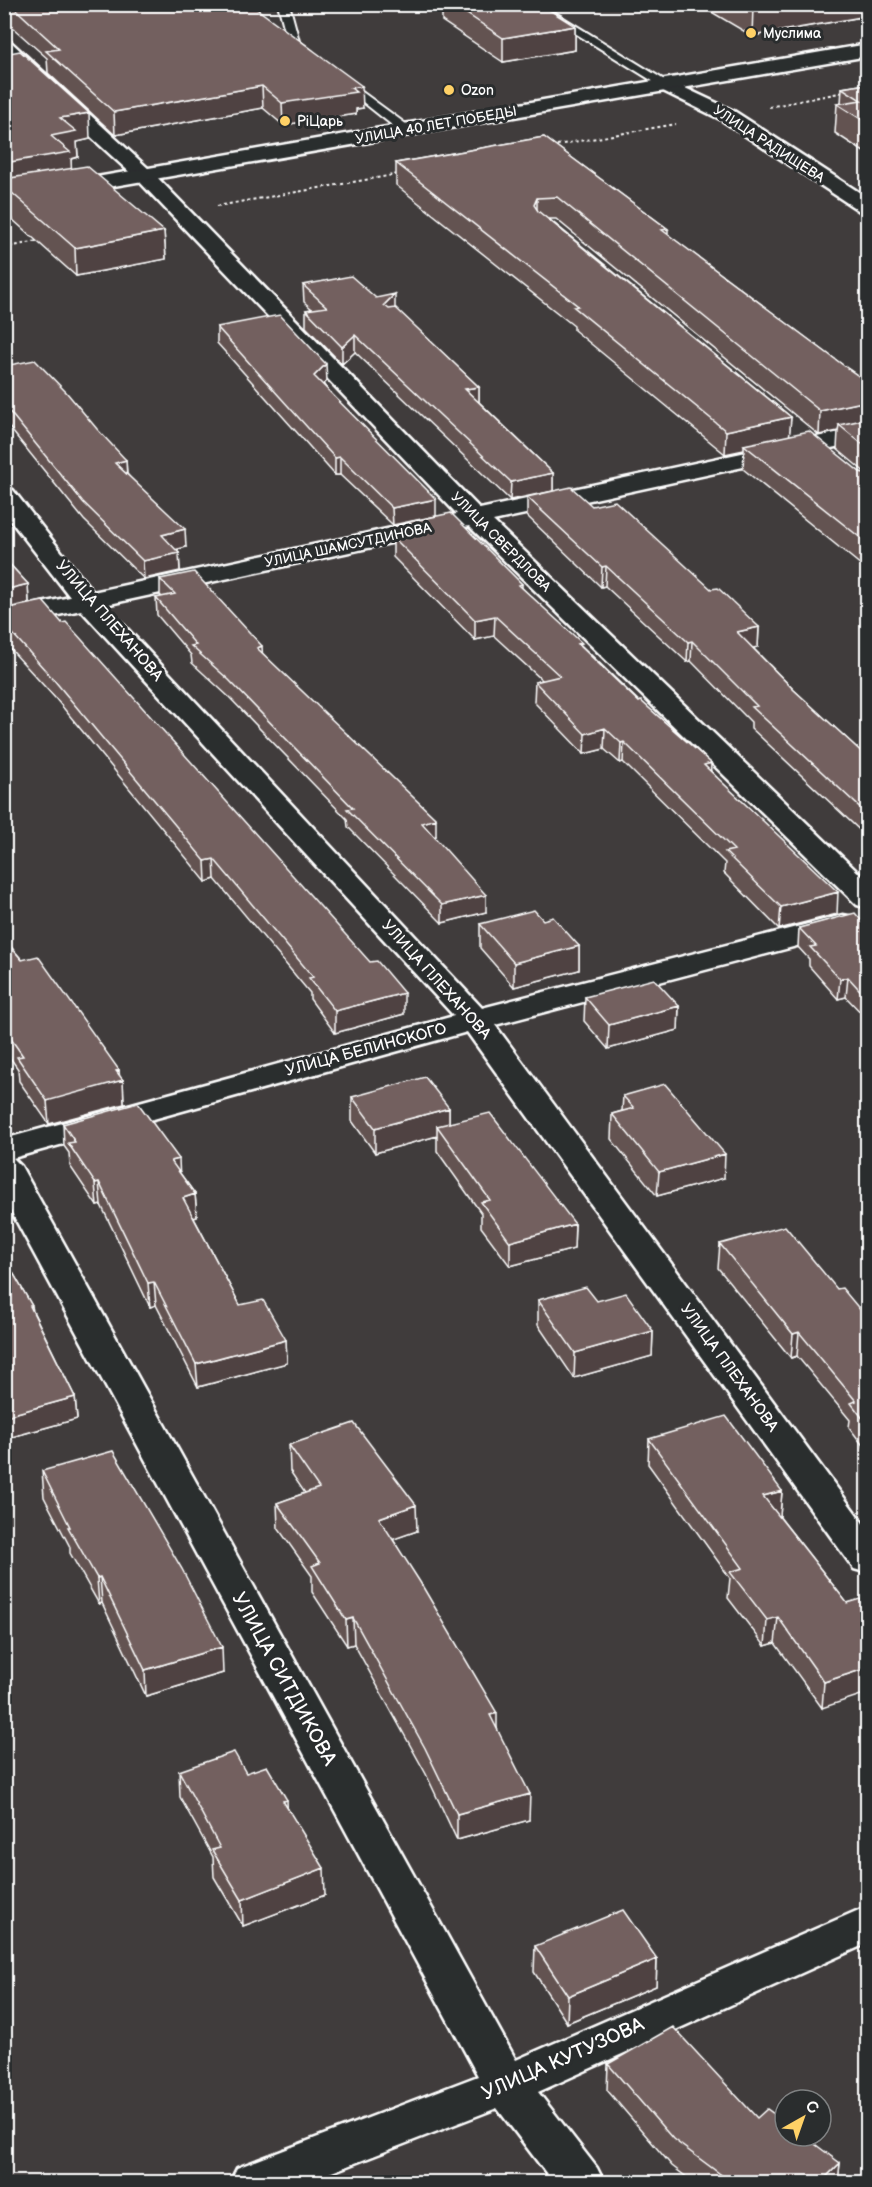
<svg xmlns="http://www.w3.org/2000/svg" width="872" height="2187" font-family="'Balsamiq Sans',sans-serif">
<rect width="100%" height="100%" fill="#403c3c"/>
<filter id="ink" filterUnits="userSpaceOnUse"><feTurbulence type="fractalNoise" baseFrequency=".0167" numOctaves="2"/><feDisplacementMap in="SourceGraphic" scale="12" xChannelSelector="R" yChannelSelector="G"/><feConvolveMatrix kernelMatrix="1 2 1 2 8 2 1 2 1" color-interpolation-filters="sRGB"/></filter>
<g filter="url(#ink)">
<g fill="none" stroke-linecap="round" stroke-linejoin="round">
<!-- service casing -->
<g stroke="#fff" stroke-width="4">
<path id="service" d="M278,4H289L299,41L312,51V55H304L288,42Z
M528,4H541L674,86L668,89L664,88Z
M343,78L410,127V133H402L339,83V79Z"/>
</g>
<!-- minor casing -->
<g stroke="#fff" stroke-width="5">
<path id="minor" d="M4,40L11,42L151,171L480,509L868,426V440L493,521L868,882V908L857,905L469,526L105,605L482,1008L843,915L854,917L858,924L854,931L495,1025L868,1530V1573L854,1569L467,1032L13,1158L21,1166L516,2060L868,1906V1943L538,2092L597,2168L604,2182H553L497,2108L306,2182H230L237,2168L478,2076L4,1198V1139L454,1016L81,610L4,627V611L70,597L4,512V488L13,490L93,592L457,514L137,179L4,57Z
M668,80L734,111L868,198V214L861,212L720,119L661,90L658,86L661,82Z"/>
</g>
<!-- tertiary casing -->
<g stroke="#fff" stroke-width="5">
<path id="tertiary" d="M868,44V56L4,205V193Z"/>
</g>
<!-- path -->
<path stroke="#fff" stroke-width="2" stroke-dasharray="3 3" stroke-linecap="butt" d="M769,107L844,92
M551,146L676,124
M217,206L399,174
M4,248L42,240"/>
<!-- service -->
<use href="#service" fill="#2a2d2e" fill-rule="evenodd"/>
<!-- minor -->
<use href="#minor" fill="#2a2d2e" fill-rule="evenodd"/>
<!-- tertiary -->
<use href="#tertiary" fill="#2a2d2e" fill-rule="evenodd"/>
</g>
<!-- wall -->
<path fill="#635351" stroke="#fff" stroke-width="1.5" d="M4,4H250L363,108L356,109V114L283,125L263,108L115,135L48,73L47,58L4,20Z
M442,4H540L575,26V50L503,62L442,21Z
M698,4H867V16L752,36Z
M4,54L90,139L77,142L78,157L71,159V168L164,231L166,259L76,276L4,212Z
M867,84V154L835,133L837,104L841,103L842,88Z
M544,137L668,229V235L847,368L867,382V474L837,449L838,431L819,435L556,219H549L791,417L789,436L860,472L867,474V570L743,469L744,450L725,454L574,330V326L396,185V163Z
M303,285L376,298L395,308L479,387V402L553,473V491L510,500L355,352L342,364L306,327V310L312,309L304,302Z
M217,327L327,381L323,384L436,516L522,584V588L711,771L837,914L779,929L724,873L725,863L623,762L620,763L604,749L584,754L534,702L535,682L542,680L494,636L475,640L393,557V537L409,534V522L393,525L340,475H335L217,343Z
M4,366L126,460L127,474L186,547L176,550L179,553L180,571L144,579L84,520L4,421Z
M527,497L592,506L711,589L759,627L758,647L753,648L794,690L867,757V837L751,728V722L691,661L687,662L605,586L601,587L527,516Z
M4,558L28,584L29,603L7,609L404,1014L335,1033L310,999V993L215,879L206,882L56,699L4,642Z
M160,579L262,653L436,836L434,837L486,912L442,923L348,827L347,819L229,697L192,663L191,655L157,615L156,598L162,597L160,595Z
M543,920L579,946V970L514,987L480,948V924Z
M867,927V1019L846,997L838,999L809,966V959L798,947L799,928Z
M4,939L119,1070V1076L123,1080L124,1104L49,1124L19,1081L18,1069L4,1049Z
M585,997L679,1006L678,1030L608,1049L584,1021Z
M623,1096L724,1178L657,1196L611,1139L612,1114L622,1111Z
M352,1097L449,1108V1123L575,1224L574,1249L510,1266L481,1227V1213L437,1151V1136L375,1153L352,1121Z
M63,1124L180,1173L195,1194L197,1217L194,1218L240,1305L286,1340L287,1363L198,1387L156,1305L150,1307L101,1205L97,1206L70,1166L69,1153L64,1146Z
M720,1244L837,1289L867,1318V1451L849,1427L850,1420L797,1356L791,1358L718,1268Z
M4,1257L32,1306L33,1311L75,1397L77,1419L8,1438L4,1430Z
M538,1300L597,1301L653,1331L652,1356L574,1378L538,1325Z
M649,1439L782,1491L780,1516H779L847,1603L822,1708L775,1643L765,1646L728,1598L730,1578L648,1464Z
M289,1445L417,1531L393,1539L497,1728L529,1820L457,1840L426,1774L354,1644L347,1646L312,1592V1576L278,1528L277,1503L305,1493L290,1471Z
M42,1471L223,1673L146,1696L102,1603L99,1604L70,1553V1547L44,1497Z
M179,1771L246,1773L288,1809L325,1895L243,1926L214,1877L213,1857L180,1797Z
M535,1946L657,1959L656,1986L567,2023L534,1972Z
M608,2064L757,2118L840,2163L838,2182H693L672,2166L607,2090Z"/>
<!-- shaded-wall -->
<path fill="#504342" stroke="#fff" stroke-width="1.5" d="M769,4H867V16L752,36L753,7Z
M575,26V50L503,62V38Z
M262,86L263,108L115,135L114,112Z
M362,86L363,108L356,109V114L283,125L282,103Z
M89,113L90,139L77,142L78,157L71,159L72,179L4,186V163L51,136L60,118Z
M537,198V220L534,205Z
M164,231L166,259L76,276L75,248Z
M395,294V311L385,322L384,305Z
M355,335V352L342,364V347Z
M326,364L327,381L315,393L314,376Z
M479,387V404L465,389Z
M867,401V425H839L838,431L819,435L820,411Z
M791,417L789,441L744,445V450L725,454L726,431Z
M340,457V475H335V458Z
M126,460L127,478L115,463Z
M553,473V491L510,500L511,482Z
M436,499V516L393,525L392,508Z
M185,529L186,547L163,553L162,535Z
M179,553L180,571L144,579L143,561Z
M606,566L605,586L601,587L602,567Z
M28,584L29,603L4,609V590Z
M495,616L494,636L475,640V620Z
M759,627L758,647L735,652L737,632Z
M692,641L691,661L687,662L688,642Z
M262,646L263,663L257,648Z
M605,728L604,749L584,754L585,734Z
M624,742L623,762L620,763L621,743Z
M711,763L710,784L704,765Z
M436,819V836L422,840V823Z
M214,859L215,879L206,882L205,861Z
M838,892L837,914L779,929L781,907Z
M486,895V912L442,923V905Z
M579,946V970L514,987V963Z
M848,977L846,997L838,999L840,979Z
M404,993V1014L335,1033V1011Z
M679,1006L678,1030L608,1049L609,1025Z
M119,1070L120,1081L123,1080L124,1104L49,1124L47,1101Z
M449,1108V1133L437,1126V1136L375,1153V1128Z
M725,1154L724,1178L657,1196L659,1172Z
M179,1159L180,1181L171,1161Z
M99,1182L101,1205L97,1206L95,1183Z
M195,1194L197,1217L184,1220L183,1198Z
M575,1224L574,1249L510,1266V1242Z
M154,1282L156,1305L150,1307L148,1283Z
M653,1331L652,1356L574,1378L575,1353Z
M799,1332L797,1356L791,1358L793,1334Z
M286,1340L287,1363L198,1387L196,1364Z
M75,1397L77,1419L8,1438L6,1416Z
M782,1491L780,1516L761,1522L763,1496Z
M416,1505L417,1531L380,1544L379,1518Z
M100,1577L102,1603L99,1604L97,1578Z
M778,1617L775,1643L765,1646L767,1620Z
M353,1618L354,1644L347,1646L346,1620Z
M222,1647L223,1673L146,1696L145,1670Z
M867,1668V1693L822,1708L824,1682Z
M497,1713V1739L490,1715Z
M530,1794L529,1820L457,1840V1814Z
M287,1800L288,1826L283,1801Z
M324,1868L325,1895L243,1926L242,1900Z
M657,1959L656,1986L567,2023L568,1996Z
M840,2163L838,2182H821Z"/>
<!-- building -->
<path fill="#73605e" stroke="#fff" stroke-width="1.5" d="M10,4H250L362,86L351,88L356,92L282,103L262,86L114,112L46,51L59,49Z
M452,4H540L575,26L503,38Z
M749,4H769L753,7Z
M20,51L89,113L60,118L76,131L51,136L70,152L4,163V54Z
M867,84V123L837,104L861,100L842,88Z
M544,137L668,229L662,230L847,368L867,382V401L820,411L557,197L537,198L534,205L538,211L791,417L726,431L574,307L578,306L396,163Z
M87,166L164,231L75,248L4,186V179Z
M351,276L376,298L395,294L384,305L389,309L396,308L479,387L465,389L553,473L511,482L355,335L342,347L306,310L327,307L303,285Z
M280,315L326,364L314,376L436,499L392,508L340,457L335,458L217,327Z
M35,360L67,393L97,429L126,460L115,463L185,529L162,535L179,553L143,561L83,502L4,405V366Z
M867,419V448L839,425Z
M809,431L860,472L867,474V543L744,445Z
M571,487L592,506L615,501L711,589L718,588L759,627L737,632L794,690L867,757V814L752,707L757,706L692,641L688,642L606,566L602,567L527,497Z
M451,513L522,584L519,585L582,643L578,644L639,702L641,701L711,763L704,765L838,892L781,907L725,852L734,850L624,742L621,743L605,728L585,734L535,682L560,676L495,616L475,620L393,537L419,532L409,522Z
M4,558L28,584L4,590Z
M194,572L262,646L257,648L436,819L422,823L486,895L442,905L347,809L353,808L229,680L191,646L196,645L156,598L175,594L160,579Z
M43,601L62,623L66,622L370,962L377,961L404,993L335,1011L309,978L313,977L214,859L205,861L54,680L4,624V609Z
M534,910L543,920L553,917L579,946L514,963L480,924Z
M855,913L867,927V998L848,977L840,979L810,947L816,946L799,928Z
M4,939L22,960L38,956L119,1070L116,1071L123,1080L47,1101L17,1057L23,1056L4,1029Z
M654,979L679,1006L609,1025L585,997Z
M425,1077L449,1108L375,1128L352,1097Z
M665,1084L725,1154L659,1172L612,1114L634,1108L623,1096Z
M138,1103L179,1159L171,1161L195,1194L183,1198L240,1305L263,1300L286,1340L196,1364L154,1282L148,1283L99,1182L95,1183L68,1143L75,1142L63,1124Z
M490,1113L575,1224L510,1242L481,1202L490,1200L437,1126Z
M785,1226L837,1289L842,1288L867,1318V1424L851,1403L856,1401L799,1332L793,1334L720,1244Z
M4,1257L32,1306H30L75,1397L6,1416L4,1413Z
M586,1287L597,1301L626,1293L653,1331L575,1353L538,1300Z
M726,1416L782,1491L763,1496L847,1603L860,1599L867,1608V1668L824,1682L778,1617L767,1620L730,1572L743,1568L649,1439Z
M354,1423L416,1505L379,1518L420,1582L497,1713L490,1715L530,1794L457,1814L425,1748L353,1618L346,1620L312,1566L320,1563L277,1503L319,1488L289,1445Z
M113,1451L182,1569L222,1647L145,1670L100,1577L97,1578L68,1527H70L42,1471Z
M234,1752L246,1773L267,1766L287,1800L283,1801L324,1868L242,1900L212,1850L220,1848L179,1771Z
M623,1910L657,1959L568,1996L535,1946Z
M673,2027L757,2118L767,2109L785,2122V2136H804L840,2163L821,2182H731L673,2139L608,2064Z"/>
</g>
<!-- markers -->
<g fill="#ffd166" stroke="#2a2d2e" stroke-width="2">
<circle cx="751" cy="33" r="6"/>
<circle cx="449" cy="90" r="6"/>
<circle cx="285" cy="121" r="6"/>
</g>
<g text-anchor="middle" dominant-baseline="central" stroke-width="6" stroke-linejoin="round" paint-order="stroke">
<!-- far-poi labels -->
<g font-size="14" fill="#fff" stroke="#2a2d2e" text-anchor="start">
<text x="763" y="33">Муслима</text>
<text x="461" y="90">Ozon</text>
<text x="297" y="121">PiЦарь</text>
</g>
<!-- far-street labels -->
<g font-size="14" fill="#fff" stroke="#2a2d2e">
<text transform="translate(436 125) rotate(-10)">УЛИЦА 40 ЛЕТ ПОБЕДЫ</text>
<text transform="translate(769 144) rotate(33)">УЛИЦА РАДИЩЕВА</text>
<text transform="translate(501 542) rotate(45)">УЛИЦА СВЕРДЛОВА</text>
<text transform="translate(348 545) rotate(-12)">УЛИЦА ШАМСУТДИНОВА</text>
</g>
<!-- street labels -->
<g font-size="16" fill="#fff" stroke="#2a2d2e">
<text transform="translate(109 621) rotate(49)">УЛИЦА ПЛЕХАНОВА</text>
<text transform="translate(436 980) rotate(48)">УЛИЦА ПЛЕХАНОВА</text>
<text transform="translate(366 1050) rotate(-15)">УЛИЦА БЕЛИНСКОГО</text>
<text transform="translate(729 1368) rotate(54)">УЛИЦА ПЛЕХАНОВА</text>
</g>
<!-- near-street labels -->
<g font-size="20" fill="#fff" stroke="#2a2d2e">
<text transform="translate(284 1679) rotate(61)">УЛИЦА СИТДИКОВА</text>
<text transform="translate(563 2059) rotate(-24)">УЛИЦА КУТУЗОВА</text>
</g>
</g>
<!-- margin -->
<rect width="872" height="2187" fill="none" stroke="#2a2d2e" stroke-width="24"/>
<rect x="12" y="12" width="848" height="2163" fill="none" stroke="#fff" stroke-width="2" filter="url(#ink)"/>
<!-- north arrow -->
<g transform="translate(803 2118) rotate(40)"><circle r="28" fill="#2a2d2e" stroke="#7f8182" stroke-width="1.5"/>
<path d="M0-4.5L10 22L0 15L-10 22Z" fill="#ffd166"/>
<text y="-9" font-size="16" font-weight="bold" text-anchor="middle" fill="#ffffff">С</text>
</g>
</svg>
